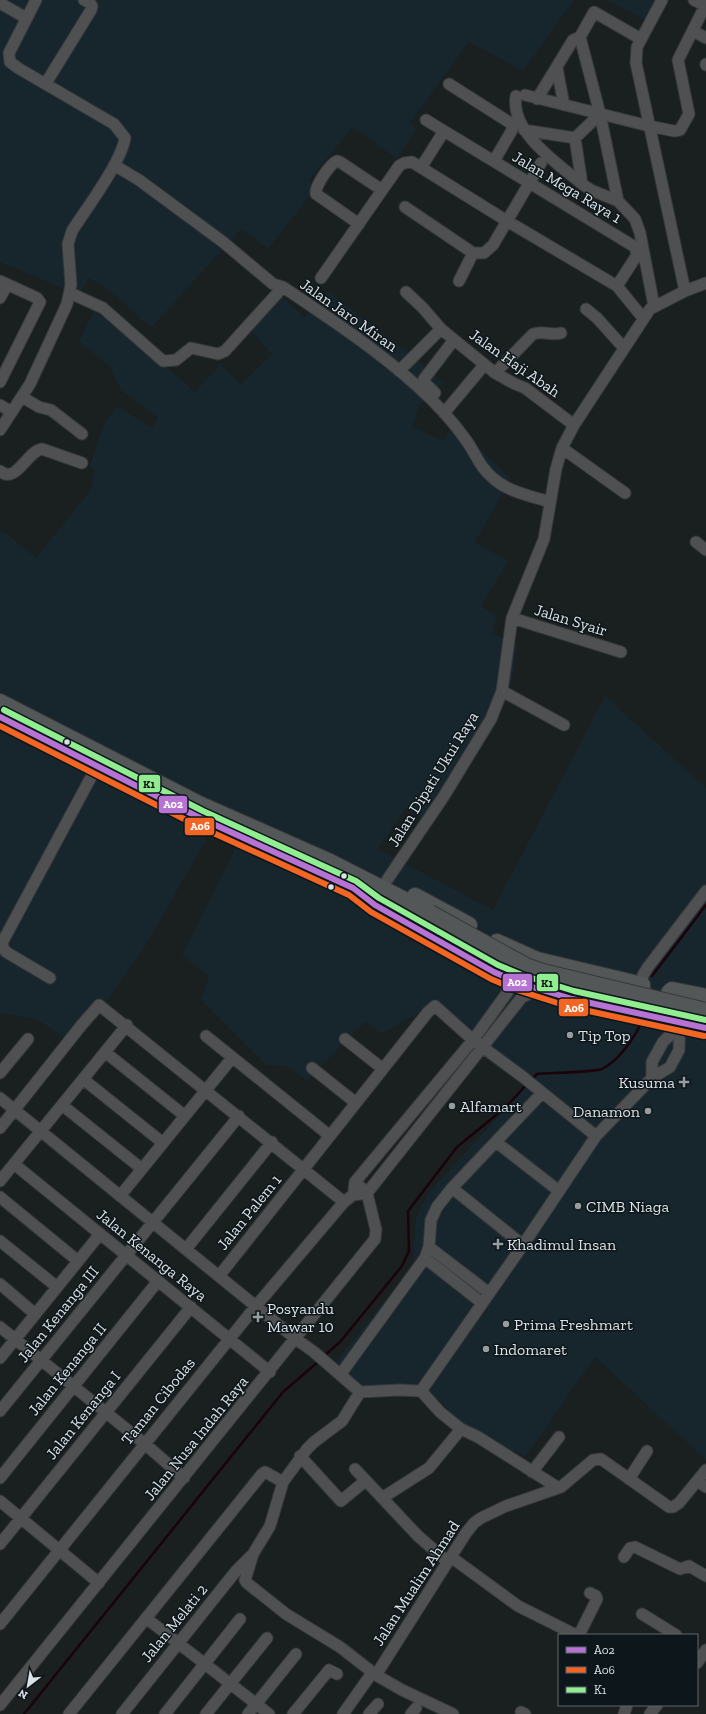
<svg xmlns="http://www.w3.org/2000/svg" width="706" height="1714" font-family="'Zilla Slab',serif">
<rect width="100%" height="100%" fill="#1a1f20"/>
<!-- built -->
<path fill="#17262d" d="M0,0H574L523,71L469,42L410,123L416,129L397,159L353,127L309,180L316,188L268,249L241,229L151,328L109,290L89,278L79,295L0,262Z
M606,0H658L648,21Z
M275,290L304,318L328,292L414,357L443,383L419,406L412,427L444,441L454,421L480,449L511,479L475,542L508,561L481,606L496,616L493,634L517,644L512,681L497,718L464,767L430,824L406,808L378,849L493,910L605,696L706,788V1460L595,1357L525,1457L459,1423L441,1401L423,1395L363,1396L331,1368L413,1265L416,1218L427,1195L528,1083L435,1004L381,1034L366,1021L307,1080L286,1066L266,1065L201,1000L209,977L182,955L238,843L212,829L146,945L106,1002L70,1041L36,1019L0,1013V531L7,534L36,558L89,492L95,471L89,467L105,422L117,406L152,428L158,418L121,390L110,367L79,341L94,311L121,327L195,392L220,364L241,384L272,354L245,324Z"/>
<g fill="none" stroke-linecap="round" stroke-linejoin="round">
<!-- stream -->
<path stroke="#1b030c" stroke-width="2.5" d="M652,976L706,905
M532,1079L537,1074C549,1073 595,1072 602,1069C618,1061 633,1040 640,1025
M324,1356L340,1342L402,1266L409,1251L408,1211L457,1147L506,1107L527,1084
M24,1714L283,1392L319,1361"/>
<!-- minor casing -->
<g stroke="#36393b" stroke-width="13">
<path id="minor" d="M662,0L637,47L636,63L685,291
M694,0L706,6
M0,3L26,18
M693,31L706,38
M706,64V65
M557,68L564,105
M46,83L91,10L92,6L90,3L84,0
M449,84L512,124V130L494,161
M525,95L649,126L674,131L680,130L689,114L678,60L706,4
M516,96C510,132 557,163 582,184L591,190L618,201L635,219L640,233L654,306
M537,99L573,40L580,37
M426,120L635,247L637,255L617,286
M524,130L575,138L582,184
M575,138L600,114
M114,165L139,180L223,242L273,284L283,287C329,318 376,349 417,386C435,402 452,420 466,440C476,454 480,468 494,479C509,492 531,496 550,502
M422,166L444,131
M618,201L600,114L580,37L594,12L641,39
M405,207L473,253H484L493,245L541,163
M359,224L316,194C314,187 330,164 337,161L340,162L382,190
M321,278L399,166L404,163L412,162L507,221L617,286L643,318
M0,281L37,298L40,302L0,382
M459,281L473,253
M406,292L423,308L441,329L495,373L515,384L525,388L574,425
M70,293L103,308L163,361L176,360L191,348L218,354L225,351L283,287
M0,298L7,285
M586,309L597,318L624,348
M399,371L441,329
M495,373L533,334C543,330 551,336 561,333
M435,393L424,382V379L450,345
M22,397L39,407L51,410L82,434
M0,405L12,412
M444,413L480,370
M0,430L30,384L67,304L71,285L68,244L72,231C86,209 121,163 125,138L114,124L18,68L10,62L9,53L36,0
M562,448L625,493
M0,471C16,485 27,451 42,449L82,463
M696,542L706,550
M512,618L621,652
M502,691L564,725
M387,880L444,796L491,719L502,691L512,618L544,539L556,469L562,448L574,425L650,309L685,291L706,283
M50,978L6,952L2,946L3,941L97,766
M646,991L642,985L643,975L648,967L706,891
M206,1036L330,1136
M345,1039L383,1069
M105,1052L185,1116
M312,1068L356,1103
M0,1073L28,1039
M652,1078V1062L663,1042L680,1025
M83,1079L163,1143
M0,1098L296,1339L314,1352L360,1392
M62,1105L142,1169
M0,1128L80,1027L99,1005L344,1202
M496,1142L559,1191
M14,1164L270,1372
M0,1181L127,1025
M452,1188L523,1245
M354,1189L355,1182L473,1040L507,993L510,988V980
M120,1196L232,1058
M0,1197L78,1261
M0,1241L57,1287
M429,1247L489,1293
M186,1249L272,1142
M425,1258L482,1303
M219,1276L428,1012L435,1006L473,1040L523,1077L596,1136
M0,1284L35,1314
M0,1327L145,1444L184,1478
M0,1358L100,1234
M340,1375L425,1258L429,1247L431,1220L437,1207L452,1188L542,1093
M421,1391L440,1412L461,1429L478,1437L557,1487
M0,1411L239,1116
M300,1456L341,1501L365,1481
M355,1469L418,1536L448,1562
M532,1472L559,1437
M0,1478L158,1281
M629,1479L647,1451
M697,1481L706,1487
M382,1498L429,1468L461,1429
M0,1501L99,1583
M0,1544L191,1307
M451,1557L518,1606L576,1635
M624,1557L630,1548L635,1547L680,1569L689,1566L706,1576
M642,1614L676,1635
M146,1618L269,1714
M0,1624L256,1306L344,1202L353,1195L367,1193L522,997L538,990
M579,1635L597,1599L596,1596L590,1593
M697,1663L706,1650
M376,1675L466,1533L474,1523L481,1518L506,1506L561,1487L593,1460L601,1459L669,1507H673L679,1503L706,1470
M0,1705L375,1239L376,1230L367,1193L355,1182
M521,1712L525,1714
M69,1714L262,1474L265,1472L283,1482
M122,1714L236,1571L251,1556
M165,1714L240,1619
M206,1714L267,1638
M248,1714L296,1654
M293,1714L329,1670L337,1674
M343,1714L372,1673
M369,1714L378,1704
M411,1714L416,1708
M453,1714L402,1690L376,1675L340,1647L286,1614L247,1583L245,1580L253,1554L270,1526L283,1482L307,1449L314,1442L342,1421L360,1392L399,1390L421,1391L523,1245L596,1136L652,1078L670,1067L679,1050L680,1014L679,1010
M624,1714L627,1705
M650,1714L657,1705"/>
</g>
<!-- highway casing -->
<g stroke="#36393b" stroke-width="18">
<path id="highway" d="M0,702L199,804L328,861L424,910
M0,717L200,818L411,915
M415,896L469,925
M394,916L494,972L540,991
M497,942L537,960L642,985
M667,1003L669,993L672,990L706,997"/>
</g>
<!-- minor -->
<use href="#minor" stroke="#4f5051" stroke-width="11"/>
<!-- highway -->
<use href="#highway" stroke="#545758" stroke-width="16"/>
<!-- highway-bridge casing -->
<g stroke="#36393b" stroke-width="18" stroke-linecap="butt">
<path id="highway-bridge" d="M430,913L526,966L543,972L706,1011
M418,919C462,944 503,971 551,987L706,1023"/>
</g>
<!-- highway-bridge -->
<use href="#highway-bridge" stroke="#545758" stroke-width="16"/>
<!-- bus-1 casing -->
<g stroke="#0d161b" stroke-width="9">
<path id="bus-1" d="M0,717L200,818L353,888L375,905L494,972L519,983L572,999L706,1028"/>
</g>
<!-- bus-2 casing -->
<g stroke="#0d161b" stroke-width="9">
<path id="bus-2" d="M0,726L196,825L349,895L371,912L491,979L517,990L570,1007L704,1036"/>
</g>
<!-- bus-3 casing -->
<g stroke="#0d161b" stroke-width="9">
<path id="bus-3" d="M4,710L203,811L356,881L379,898L498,965L522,975L574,991L706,1020"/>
</g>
<!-- bus-1 -->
<use href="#bus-1" stroke="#b673d3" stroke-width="6"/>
<!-- bus-2 -->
<use href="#bus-2" stroke="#f26522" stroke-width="6"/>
<!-- bus-3 -->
<use href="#bus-3" stroke="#90ee90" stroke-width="6"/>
</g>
<!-- markers -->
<g fill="#dbe1e4" stroke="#0d161b" stroke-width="1.5">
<circle cx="67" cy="742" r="3.5"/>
<circle cx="344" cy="876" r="3.5"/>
<circle cx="331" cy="887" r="3.5"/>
</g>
<g fill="#979d9f" stroke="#0d161b" stroke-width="1.5">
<circle cx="570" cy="1035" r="4"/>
<path d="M682 1076h4v4h4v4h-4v4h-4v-4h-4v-4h4z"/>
<circle cx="452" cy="1106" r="4"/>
<circle cx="648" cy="1111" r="4"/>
<circle cx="578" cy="1206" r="4"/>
<path d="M496 1238h4v4h4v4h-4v4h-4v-4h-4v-4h4z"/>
<path d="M256 1311h4v4h4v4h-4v4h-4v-4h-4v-4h4z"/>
<circle cx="506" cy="1324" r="4"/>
<circle cx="486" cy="1349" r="4"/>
</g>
<g text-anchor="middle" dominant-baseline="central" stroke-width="3" stroke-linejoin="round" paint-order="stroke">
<!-- street labels -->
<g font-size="16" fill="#dbe1e4" stroke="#0d161b">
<text transform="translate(567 187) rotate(31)">Jalan Mega Raya 1</text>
<text transform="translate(349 315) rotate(35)">Jalan Jaro Miran</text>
<text transform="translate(515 363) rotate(35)">Jalan Haji Abah</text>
<text transform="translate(571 620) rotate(17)">Jalan Syair</text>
<text transform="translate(433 779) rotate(-58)">Jalan Dipati Ukui Raya</text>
<text transform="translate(249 1212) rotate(-51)">Jalan Palem 1</text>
<text transform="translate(152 1255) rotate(39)">Jalan Kenanga Raya</text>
<text transform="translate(58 1314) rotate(-51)">Jalan Kenanga III</text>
<text transform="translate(67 1369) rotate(-51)">Jalan Kenanga II</text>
<text transform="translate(158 1401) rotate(-51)">Taman Cibodas</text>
<text transform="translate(83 1415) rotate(-51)">Jalan Kenanga I</text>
<text transform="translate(196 1438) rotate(-51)">Jalan Nusa Indah Raya</text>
<text transform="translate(416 1583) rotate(-57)">Jalan Mualim Ahmad</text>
<text transform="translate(174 1623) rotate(-51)">Jalan Melati 2</text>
</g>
<!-- poi labels -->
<g font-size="16" fill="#dbe1e4" stroke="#0d161b" text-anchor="start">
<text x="578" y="1035">Tip Top</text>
<text x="675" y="1082" text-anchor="end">Kusuma</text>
<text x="460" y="1106">Alfamart</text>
<text x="640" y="1111" text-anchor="end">Danamon</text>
<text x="586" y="1206">CIMB Niaga</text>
<text x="507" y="1244">Khadimul Insan</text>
<text x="267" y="1308">Posyandu<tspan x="267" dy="18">Mawar 10</tspan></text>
<text x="514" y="1324">Prima Freshmart</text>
<text x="494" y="1349">Indomaret</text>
</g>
</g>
<g stroke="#0d161b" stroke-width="1.5">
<rect x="138" y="774" width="23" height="19" rx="4" fill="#90ee90"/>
<rect x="158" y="795" width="30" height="19" rx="4" fill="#b673d3"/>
<rect x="184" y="817" width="31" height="19" rx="4" fill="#f26522"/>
<rect x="502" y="973" width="31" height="19" rx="4" fill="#b673d3"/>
<rect x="536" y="973" width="23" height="19" rx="4" fill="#90ee90"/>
<rect x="558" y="998" width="31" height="19" rx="4" fill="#f26522"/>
</g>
<g font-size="11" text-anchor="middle" font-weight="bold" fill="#fff">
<text x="173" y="808">A02</text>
<text x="200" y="830">A06</text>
<text x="517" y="986">A02</text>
<text x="574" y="1012">A06</text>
</g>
<g font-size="11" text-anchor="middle" font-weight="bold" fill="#111">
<text x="149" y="788">K1</text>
<text x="547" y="987">K1</text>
</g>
<!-- legend -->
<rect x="558" y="1634" width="140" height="72" fill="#0d161b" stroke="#5f676b"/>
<rect x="566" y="1647" width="20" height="6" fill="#b673d3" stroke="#5f676b"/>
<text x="594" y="1654" font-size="12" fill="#dbe1e4">A02</text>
<rect x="566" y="1667" width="20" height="6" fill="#f26522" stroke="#5f676b"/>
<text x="594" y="1674" font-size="12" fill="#dbe1e4">A06</text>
<rect x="566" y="1687" width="20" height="6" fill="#90ee90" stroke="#5f676b"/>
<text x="594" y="1694" font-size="12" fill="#dbe1e4">K1</text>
<!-- north arrow -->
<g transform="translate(28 1686) rotate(211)" stroke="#0d161b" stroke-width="3" paint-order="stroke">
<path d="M0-3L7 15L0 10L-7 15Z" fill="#dbe1e4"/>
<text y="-6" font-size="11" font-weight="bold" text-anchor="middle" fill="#dbe1e4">N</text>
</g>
</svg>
